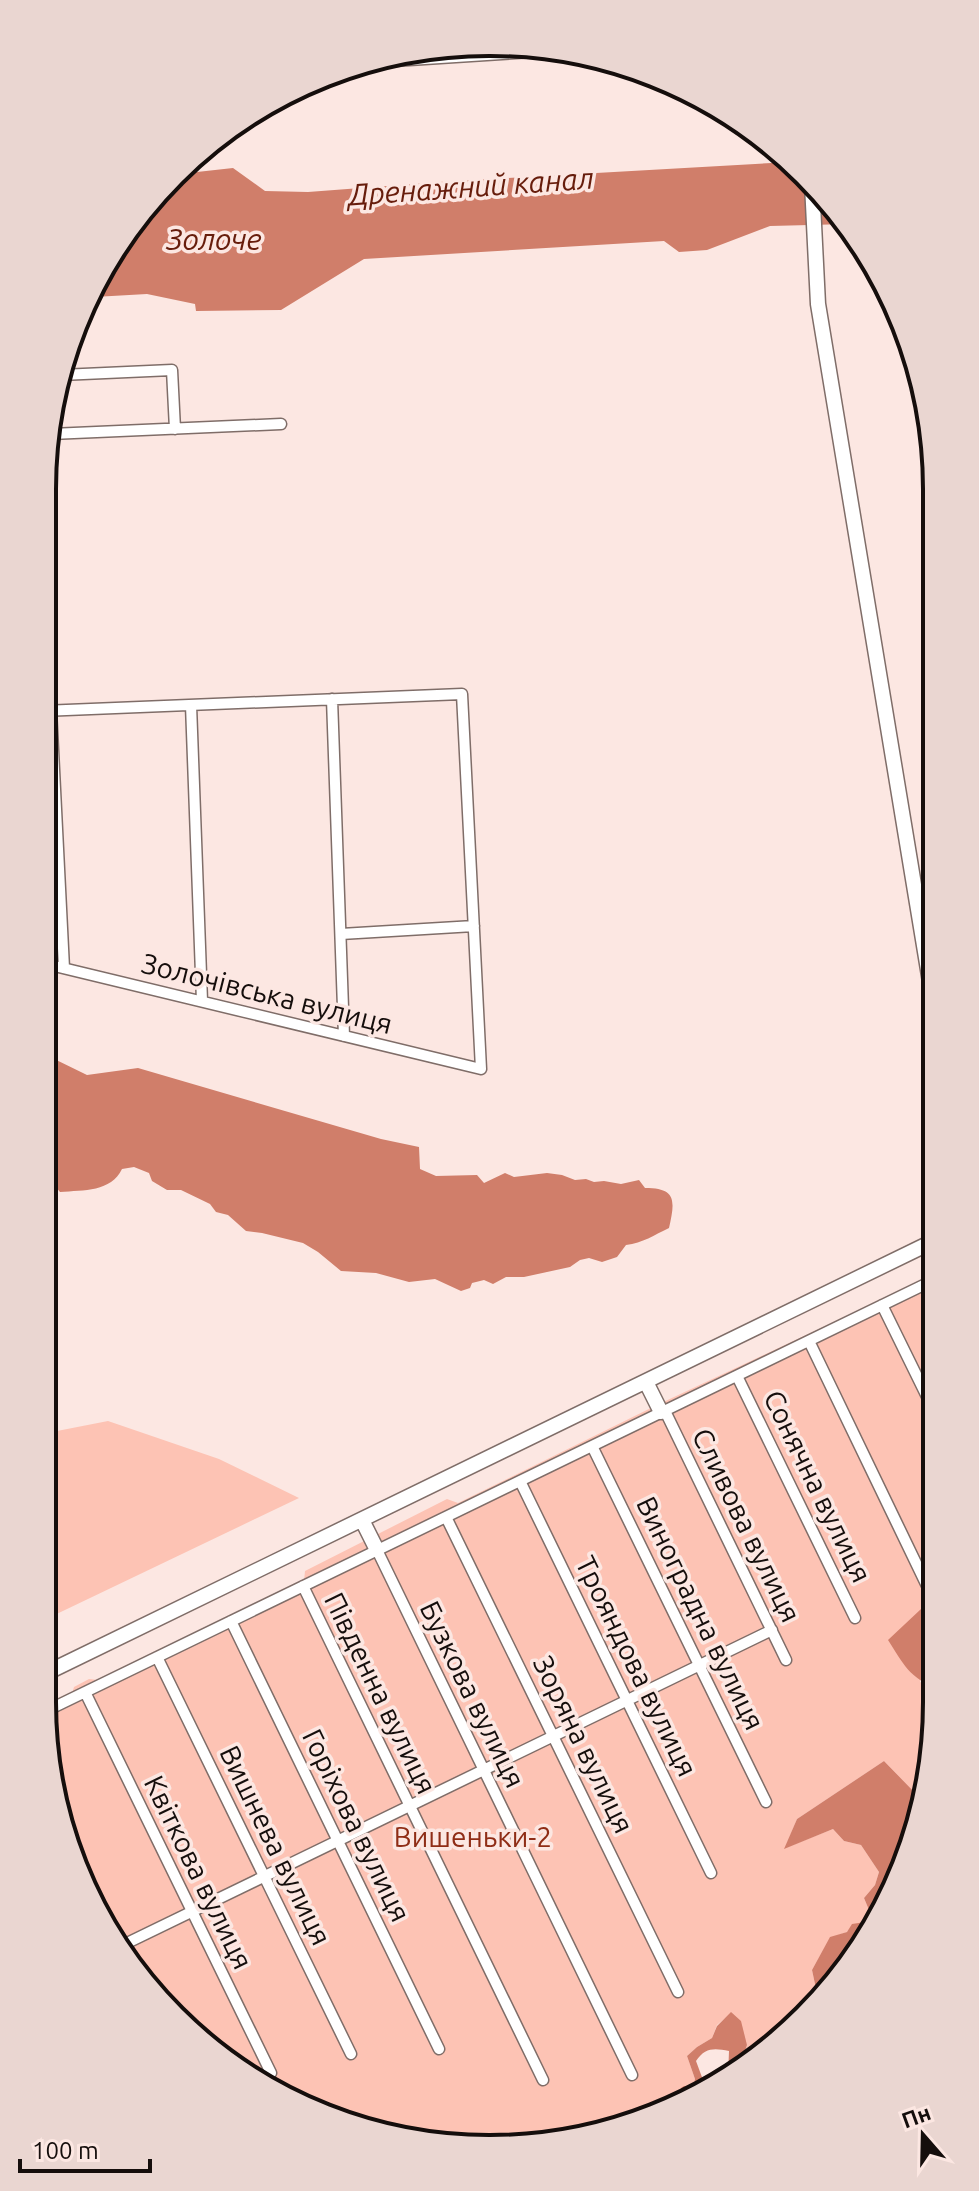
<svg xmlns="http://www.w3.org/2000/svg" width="979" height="2191" font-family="Ubuntu,sans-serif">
<rect width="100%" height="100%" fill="#fce7e2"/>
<!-- green -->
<path fill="#fdc3b4" d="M936,1274L937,1594L929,1600L920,1682L937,1689V1702L921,1799L884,1761L797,1819L785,1848L833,1829L844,1841L861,1845L879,1872L875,1885L864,1898L869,1910L865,1922L847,1932L830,1938L812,1970L818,1998L821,2001L740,2067L747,2045L731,2013L717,2025L712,2038L697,2047L687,2056L695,2079L693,2088L680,2094L688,2098L548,2145L403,2140L266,2089L153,1996L66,1846L43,1707L72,1694L74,1687L89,1679L98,1680L304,1581L305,1571L447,1499L458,1503L657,1405Z
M108,1421L219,1459L299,1498L42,1621V1472L57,1431Z"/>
<!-- water -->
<path fill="#d07e6a" d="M790,162L844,217L849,224L770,226L707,250L679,252L664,241L364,259L281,310L196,311L195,304L147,294L94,297L153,194L179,174L233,168L265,191L308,192L453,181Z
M42,1053L87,1075L138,1068L381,1139L419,1147L420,1169L436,1176L477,1175L484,1183L505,1173L514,1177L547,1173L562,1175L575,1180L586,1179L594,1182L604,1181L621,1184L639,1180L645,1188C677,1188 675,1201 669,1228C654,1235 643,1243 626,1245L617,1257L602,1262L589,1258L580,1260L570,1267L524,1277H506L493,1284L484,1280L472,1283L470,1288L461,1291L435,1279L409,1282L376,1273L341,1271L318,1252L303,1243L262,1233L246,1231L228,1215L216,1212L210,1204L181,1190H167L152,1181L149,1173L134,1167L122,1169C111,1192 84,1190 60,1192L55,1186L42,1184Z
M937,1594V1689C909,1677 904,1665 888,1640Z
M884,1761L921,1799L913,1846L826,1996L821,2001L818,1998L812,1970L830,1937L847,1932L852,1924L865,1922L869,1910L864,1898L875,1885L879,1872L861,1845L844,1841L833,1829L784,1849L797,1819Z
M731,2012L741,2021L747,2045L740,2067L728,2077L729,2051C715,2048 705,2047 696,2061L703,2080L712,2090L688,2098L680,2094L681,2088L684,2086L693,2088L695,2079L687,2056L697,2047L712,2038L717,2026Z"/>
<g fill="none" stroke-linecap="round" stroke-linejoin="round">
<!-- street casing -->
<g stroke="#7f6d68" stroke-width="13">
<path id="street" d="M394,61L531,52
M61,375L172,370L175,429
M51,434L281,424
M332,699L344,1036
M191,705L202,1001
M51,710L64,968
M341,934L474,926
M42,963L481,1069L462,694L42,711
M882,1305L936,1415
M809,1341L929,1590
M737,1376L855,1618
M665,1411L786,1660
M592,1446L766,1802
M520,1481L711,1873
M446,1517L678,1992
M377,1550L632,2075
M303,1586L543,2080
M231,1621L439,2049
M157,1657L351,2054
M85,1692L271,2073
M44,1712L936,1279
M64,1833L92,1892
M123,1945L772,1630"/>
</g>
<!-- secondary casing -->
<g stroke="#7f6d68" stroke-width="17">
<path id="secondary" d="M812,184L818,304L935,1012
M646,1382L661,1412
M362,1520L377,1550
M42,1675L936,1240"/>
</g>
<!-- street -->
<use href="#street" stroke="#fff" stroke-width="10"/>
<!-- secondary -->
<use href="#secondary" stroke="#fff" stroke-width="14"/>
</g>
<g text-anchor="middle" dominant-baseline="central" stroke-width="7" stroke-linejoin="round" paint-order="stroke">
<!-- street labels -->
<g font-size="28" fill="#150e0c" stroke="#fce7e2">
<text transform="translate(267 993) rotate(14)">Золочівська вулиця</text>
<text transform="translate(818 1486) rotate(64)">Сонячна вулиця</text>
<text transform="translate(747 1525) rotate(64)">Сливова вулиця</text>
<text transform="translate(701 1613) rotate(64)">Виноградна вулиця</text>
<text transform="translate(637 1666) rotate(64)">Трояндова вулиця</text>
<text transform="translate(381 1693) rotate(64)">Південна вулиця</text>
<text transform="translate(473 1694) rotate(64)">Бузкова вулиця</text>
<text transform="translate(584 1744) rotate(64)">Зоряна вулиця</text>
<text transform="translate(357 1825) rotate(64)">Горіхова вулиця</text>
<text transform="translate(276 1845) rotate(64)">Вишнева вулиця</text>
<text transform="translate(199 1872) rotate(64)">Квіткова вулиця</text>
</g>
<!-- park labels -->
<g font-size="28" fill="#8f2d16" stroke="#fce7e2">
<text x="473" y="1836">Вишеньки-2</text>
</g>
<!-- water labels -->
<g font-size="30" font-style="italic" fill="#671d0c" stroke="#fce7e2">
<text transform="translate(471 186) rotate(-4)">Дренажний канал</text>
<text x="214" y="239">Золоче</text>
</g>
</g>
<!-- crop -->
<path d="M0 0H979V2191H0ZM489 56H490A433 433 0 0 1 923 489V1702A433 433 0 0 1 490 2135H489A433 433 0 0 1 56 1702V489A433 433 0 0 1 489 56Z" fill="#ead6d1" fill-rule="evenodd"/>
<path fill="none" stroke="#150e0c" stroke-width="4" d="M489 56H490A433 433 0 0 1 923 489V1702A433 433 0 0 1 490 2135H489A433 433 0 0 1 56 1702V489A433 433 0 0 1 489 56Z"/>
<!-- north arrow -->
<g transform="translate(923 2135) rotate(340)" stroke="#fce7e2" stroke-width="6" paint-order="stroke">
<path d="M0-6L14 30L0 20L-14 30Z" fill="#150e0c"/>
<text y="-12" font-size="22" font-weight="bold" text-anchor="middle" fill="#150e0c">Пн</text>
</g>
<!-- scale -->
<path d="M20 2159v12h130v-12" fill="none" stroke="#150e0c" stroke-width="4"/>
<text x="32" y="2159" font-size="24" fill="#150e0c" stroke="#fce7e2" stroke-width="6" paint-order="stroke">100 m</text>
</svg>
